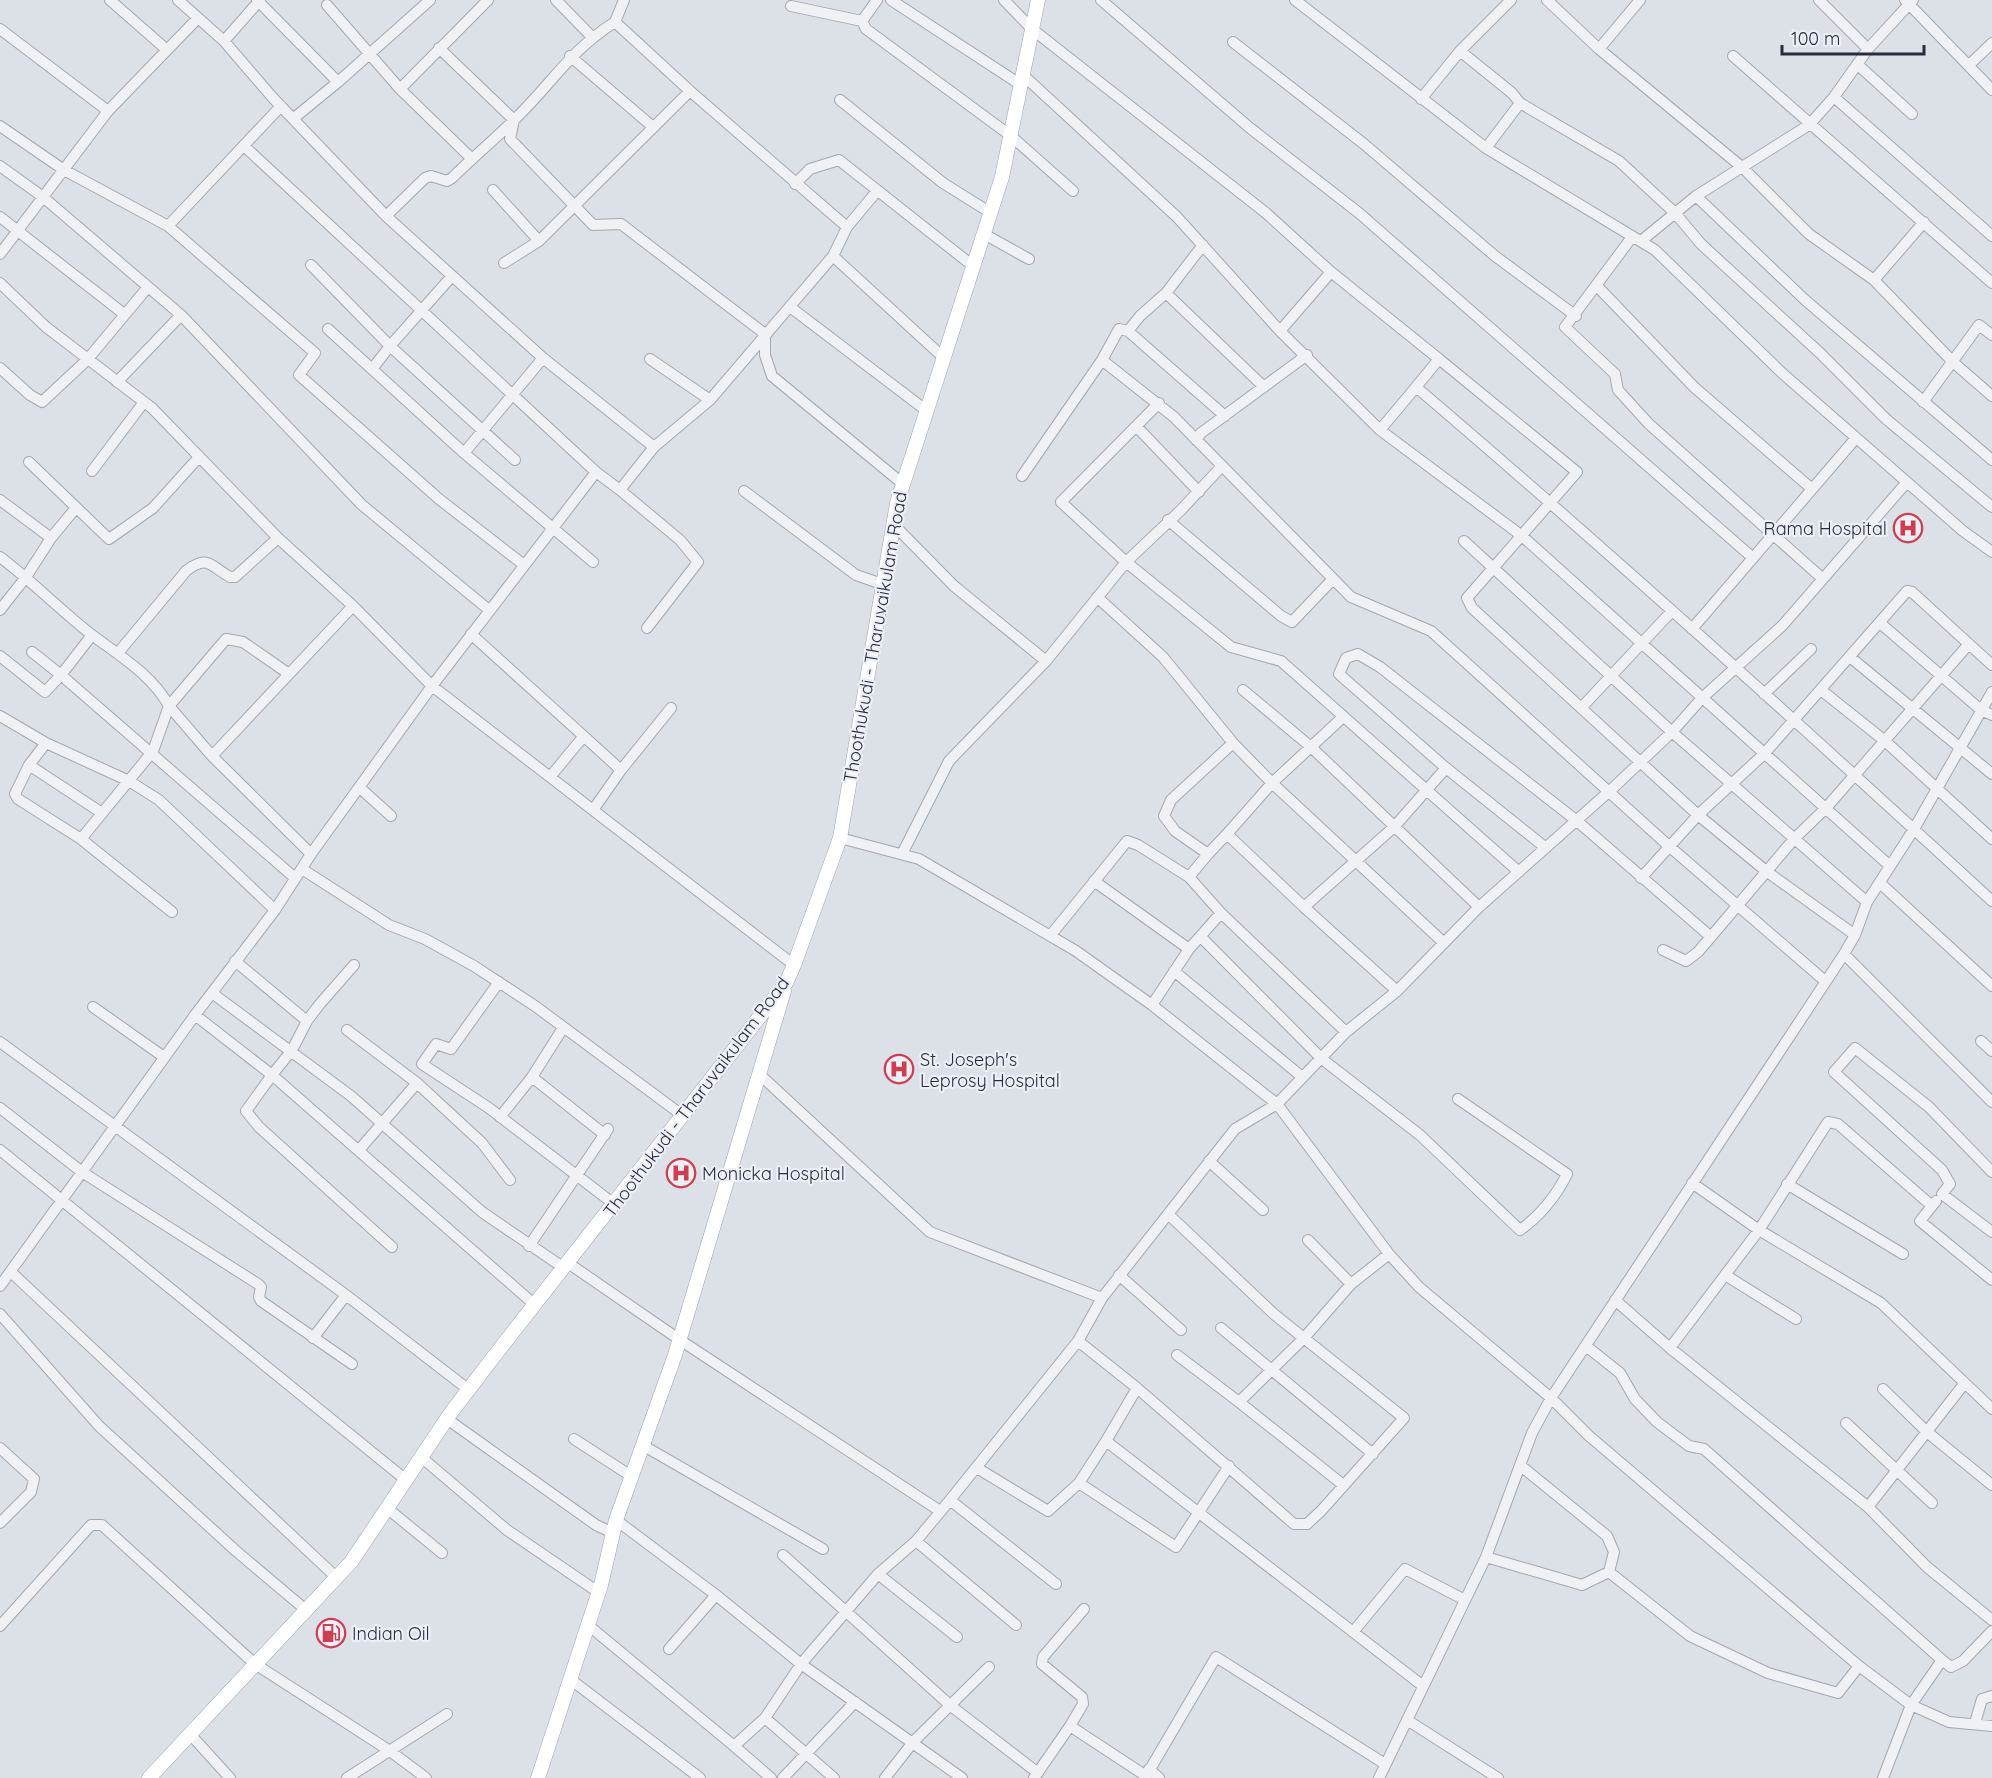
<svg xmlns="http://www.w3.org/2000/svg" width="1992" height="1778" font-family="Quicksand,sans-serif">
<rect width="100%" height="100%" fill="#dce0e7"/>
<g fill="none" stroke-linecap="round" stroke-linejoin="round">
<!-- minor casing -->
<g stroke="#a2a7b1" stroke-width="12">
<path id="minor" d="M110,0L167,50
M178,0L224,41
M257,0L338,82L430,0
M260,0L224,41L273,98L386,216L543,358L654,447L710,400L833,256
M556,0L592,37
M624,0L615,22L690,91L847,227L833,256L944,358
M877,0L862,21L866,29L1011,136L1073,191
M891,0L1021,85
M1004,0L1032,29L1266,213L1331,272
M1101,0L1250,128L1359,213L1753,558
M1295,0L1486,148L1655,250L1782,373L1963,531L1992,552
M1547,0L1599,49L1743,168L1809,234L1874,280L1924,222
M1819,0L1868,49
M1905,0L1992,90
M327,5L400,89L471,158
M791,6L862,21
M0,29L108,111
M1233,42L1364,144L1495,256L1576,316
M439,48L514,120L510,139L593,225L621,224L765,334V355L772,376L903,484
M1599,49L1640,0
M1460,51L1512,93L1520,103L1619,161L1675,213L1701,244L1820,353L1886,419L1992,507
M570,56L653,127
M1733,56L1992,283
M1857,64L1912,114
M1969,65L1992,43
M1023,75L1177,217L1280,331L1380,430L1522,536L1890,866
M400,89L488,0
M1834,97L1992,236
M1421,99L1460,51L1511,0
M840,100L943,183L991,213
M294,118L338,82
M0,126L64,170L168,226L281,106
M244,146L596,472
M1486,148L1520,103
M0,166L43,197L181,315L362,505L489,610
M795,184L810,169L839,160L973,266
M493,190L539,241
M1696,196L1804,299L1992,460
M386,216L425,178L431,176L447,181L452,178C472,158 493,141 513,121C551,85 568,52 615,22
M0,217L124,314
M168,226L315,353L299,375L439,499L524,565
M847,227L877,191
M984,234L1029,259
M1632,237L1565,327L1615,374L1618,390L1649,424L1823,579
M1641,241L1696,196L1809,125L1834,97L1868,49L1913,0
M0,254L108,111L198,18
M504,263L539,241L690,91
M311,265L390,346L372,369
M452,276L390,346L515,460
M1874,280L1954,363L1992,396
M0,283L46,327L152,408L278,538L353,606L432,686L596,472L620,490L654,447
M1596,285L1694,387L1812,489
M1166,293L1264,387
M790,307L927,411
M328,329L464,453
M1128,331L1140,316L1166,293L1203,245
M1280,331L1331,272L1439,359L1416,387C1612,554 1803,727 1992,901
M543,358L464,453L593,562
M650,359L710,400
M1439,359L1577,472L1467,598L1472,608L1698,815L1766,871L1855,935
M1102,360L1119,329L1128,331L1225,416
M0,368L30,395L42,402L87,360L148,287
M117,382L181,315
M1923,402L1979,325L1992,335
M1137,427L1199,492
M1380,430L1416,387
M1196,440L1201,433L1307,355
M29,462L109,539L153,508L199,457
M1222,466L1181,510L1126,562L1231,647L1281,661L1519,872
M92,471L144,402
M1022,476L1102,360L1174,417L1351,597L1431,631L1670,847L1825,981
M620,490L680,540L698,562L647,628
M744,491L856,575L882,584
M0,500L51,538
M1168,520L1281,616L1292,622L1333,579
M893,524L954,586L1046,661L1126,562L1061,502L1159,403
M1464,541L1672,732L1867,902
M0,557C32,581 60,610 92,635C120,656 152,675 169,706L153,751L81,839L172,912
M1097,597L1163,657L1233,743L1272,783L1444,943
M0,610L26,577L51,538L75,509
M1880,623L1981,710L1992,715
M1692,629L1856,438
M471,634L621,770L593,810
M32,652L61,675L92,635
M118,653L186,571C208,554 210,566 230,577H235L278,538
M0,656L45,692L61,675L295,878
M1850,657L1992,774
M1243,690L1311,747L1479,907
M1821,690L1885,741L1992,839
M1764,694L1811,649
M1582,707L1672,611
M0,716L46,743
M212,756L169,706L226,639L243,642L289,674
M29,765L102,813
M621,770L671,708
M550,777L583,737
M359,787L391,816
M1227,834L1208,854L1175,831L1164,816L1171,800L1233,743
M840,838L919,859L1076,951L1152,1005L1277,1104L1389,1254L1419,1287L1551,1398L1588,1435L1859,1666L1911,1705L1949,1722L1992,1726
M81,839L18,799L15,794L29,765L46,743L129,781L159,800L275,910
M1546,848L1446,768L1339,674L1346,658L1358,654L1380,667L1577,821L1711,937
M311,854L212,756L353,606
M902,854L949,761L1046,661
M1208,854L1189,877L1221,913L1346,1032
M302,869L389,925L425,939L474,966L535,1006L682,1115
M1641,878L1698,815L1764,754L1907,591L1912,592L1992,665
M1094,881L1189,949
M1880,883L1992,986
M1304,907L1227,834L1272,783L1343,717
M1050,936L1127,841L1138,845L1189,877
M1201,937L1322,1059L1420,1135L1520,1230C1539,1217 1557,1195 1567,1174L1458,1099
M1663,950L1686,961L1698,952L1794,839L1826,808L1968,645
M1844,954L1992,1102
M235,961L307,1021
M354,965L319,1005L307,1021L292,1050L272,1075L535,1305
M1174,971L1301,1076
M499,982L451,1049L436,1044L422,1064L489,1108L614,1204
M1397,991L1304,907L1394,827L1446,768
M212,993L351,1096L482,1212L564,1268
M1152,1005L1189,949L1221,913
M93,1007L164,1057
M195,1015L272,1075L246,1111L259,1127L392,1247
M563,1028L532,1077L605,1135
M347,1030L417,1083
M1981,1041L1992,1051
M0,1042L346,1295L469,1390
M759,1074L930,1232L1102,1298
M0,1108L82,1172L258,1284L261,1287L259,1297L261,1301L352,1364
M500,1117L532,1077
M0,1150L406,1480
M359,1150L417,1083L482,1143L510,1180
M1209,1161L1263,1210
M1992,1172L1929,1107L1855,1048L1834,1072L1942,1170L1950,1184L1942,1194L1992,1232
M1692,1183L1759,1230L1881,1303L1992,1409
M1787,1184L1903,1254
M1936,1201L1920,1221L1992,1280
M1308,1240L1351,1284L1304,1338L1239,1402L1342,1484
M529,1246L608,1129
M568,1263L680,1340L940,1511
M11,1272L337,1578
M1119,1275L1181,1330
M1725,1275L1796,1319
M1351,1284L1389,1254
M0,1286L195,1015L275,910L311,854L432,686L794,965
M1615,1300L1670,1348L1868,1507L1927,1567L1992,1620
M0,1314L99,1426L236,1551L306,1610
M1221,1328L1373,1454
M313,1338L346,1295
M1586,1346L1620,1373L1635,1399L1657,1422L1689,1446L1704,1449L1942,1660
M1670,1348L1759,1230L1828,1122L1838,1124L1932,1206
M1177,1355L1239,1402
M1137,1388L1294,1524H1307L1321,1511L1404,1418L1275,1315L1168,1214
M1883,1389L1927,1432L1992,1485
M447,1419L596,1525L613,1533
M1846,1423L1932,1503
M574,1439L631,1476
M1106,1441L1079,1483L1176,1547L1229,1466
M644,1446L823,1549
M0,1448L34,1479L31,1492L0,1523
M421,1457L507,1530L598,1592
M977,1468L1048,1511L1079,1483
M1868,1507L1964,1384
M388,1509L442,1553
M616,1520L716,1595L801,1664L962,1778
M916,1541L1016,1625
M783,1555L951,1706L1038,1773
M1486,1557L1582,1585L1609,1572L1614,1552L1607,1536L1521,1466
M1609,1572L1690,1636L1768,1673L1838,1693L1859,1666
M878,1574L957,1637
M1056,1584L950,1500L1078,1341
M588,1625L734,1746L765,1718L801,1664L878,1574L916,1541L950,1500
M0,1626L91,1525H102L255,1664L390,1751L426,1778
M1353,1632L1405,1569L1465,1600
M669,1649L716,1595
M570,1679L700,1778
M1423,1686L1106,1441L1137,1388L1078,1341L1102,1298L1235,1129L1277,1104L1346,1032L1397,991L1479,907L1613,788L1672,732L1702,698L1782,626L1907,482
M765,1718L834,1778
M1407,1720L1498,1778
M1975,1723L1982,1699L1992,1696
M1070,1726L1083,1704L1082,1697L1042,1664L1043,1657L1084,1609
M190,1734L230,1778
M734,1746L771,1778
M1149,1769L1159,1778
M347,1778L447,1714
M783,1778L855,1702
M885,1778L914,1741L989,1667
M1034,1778L1070,1726L1146,1776L1216,1657L1385,1764
M1379,1778L1486,1557L1532,1433L1551,1398L1844,954L1855,935L1867,902L1914,829L1992,692
M1883,1778L1911,1705L1942,1660L1951,1667L1963,1661L1992,1631"/>
</g>
<!-- major casing -->
<g stroke="#9ba4b3" stroke-width="15">
<path id="major" d="M149,1778L351,1562L450,1414L495,1355L786,983L794,965L840,838L897,503L1002,177L1038,0
M538,1778L601,1585L616,1520L675,1355L784,991"/>
</g>
<!-- minor -->
<use href="#minor" stroke="#eff1f5" stroke-width="10"/>
<!-- major -->
<use href="#major" stroke="#fff" stroke-width="14"/>
</g>
<!-- icons -->
<defs>
<g id="hospital-ring" transform="scale(1.5)"><circle r="9.5" fill="#eceff5" stroke="#d23c4f" stroke-width="1.5"/><path d="M-5-5h3v3.5h4V-5h3V5h-3V1.5h-4V5h-3Z" fill="#d23c4f"/></g>
<g id="fuel-ring" transform="scale(1.5)"><circle r="9.5" fill="#eceff5" stroke="#d23c4f" stroke-width="1.5"/><path d="M-5.5-6h7V0h2V4h1.3V-2.5L3-4.5l.8-.8L6-3V5H2.5V1h-1V6h-7ZM-4.2-4.7v3.2H.2V-4.7Z" fill="#d23c4f"/></g>
</defs>
<g fill-rule="evenodd">
<use href="#hospital-ring" x="1908" y="528"/>
<use href="#hospital-ring" x="899" y="1069"/>
<use href="#hospital-ring" x="681" y="1173"/>
<use href="#fuel-ring" x="331" y="1633"/>
</g>
<g text-anchor="middle" dominant-baseline="central" stroke-width="4.5" stroke-linejoin="round" paint-order="stroke">
<!-- poi labels -->
<g font-size="18" fill="#262e3e" stroke="#eceff5" text-anchor="start">
<text x="1887" y="528" text-anchor="end">Rama Hospital</text>
<text x="920" y="1059">St. Joseph's<tspan x="920" dy="21">Leprosy Hospital</tspan></text>
<text x="702" y="1173">Monicka Hospital</text>
<text x="352" y="1633">Indian Oil</text>
</g>
<!-- street labels -->
<g font-size="18" fill="#262e3e" stroke="#eceff5">
<text transform="translate(875 637) rotate(-80)">Thoothukudi - Tharuvaikulam Road</text>
<text transform="translate(696 1097) rotate(-53)">Thoothukudi - Tharuvaikulam Road</text>
</g>
</g>
<!-- scale -->
<path d="M1782 45v9h142v-9" fill="none" stroke="#262e3e" stroke-width="3"/>
<text x="1791" y="45" font-size="18" fill="#262e3e" stroke="#eceff5" stroke-width="4.5" paint-order="stroke">100 m</text>
</svg>
